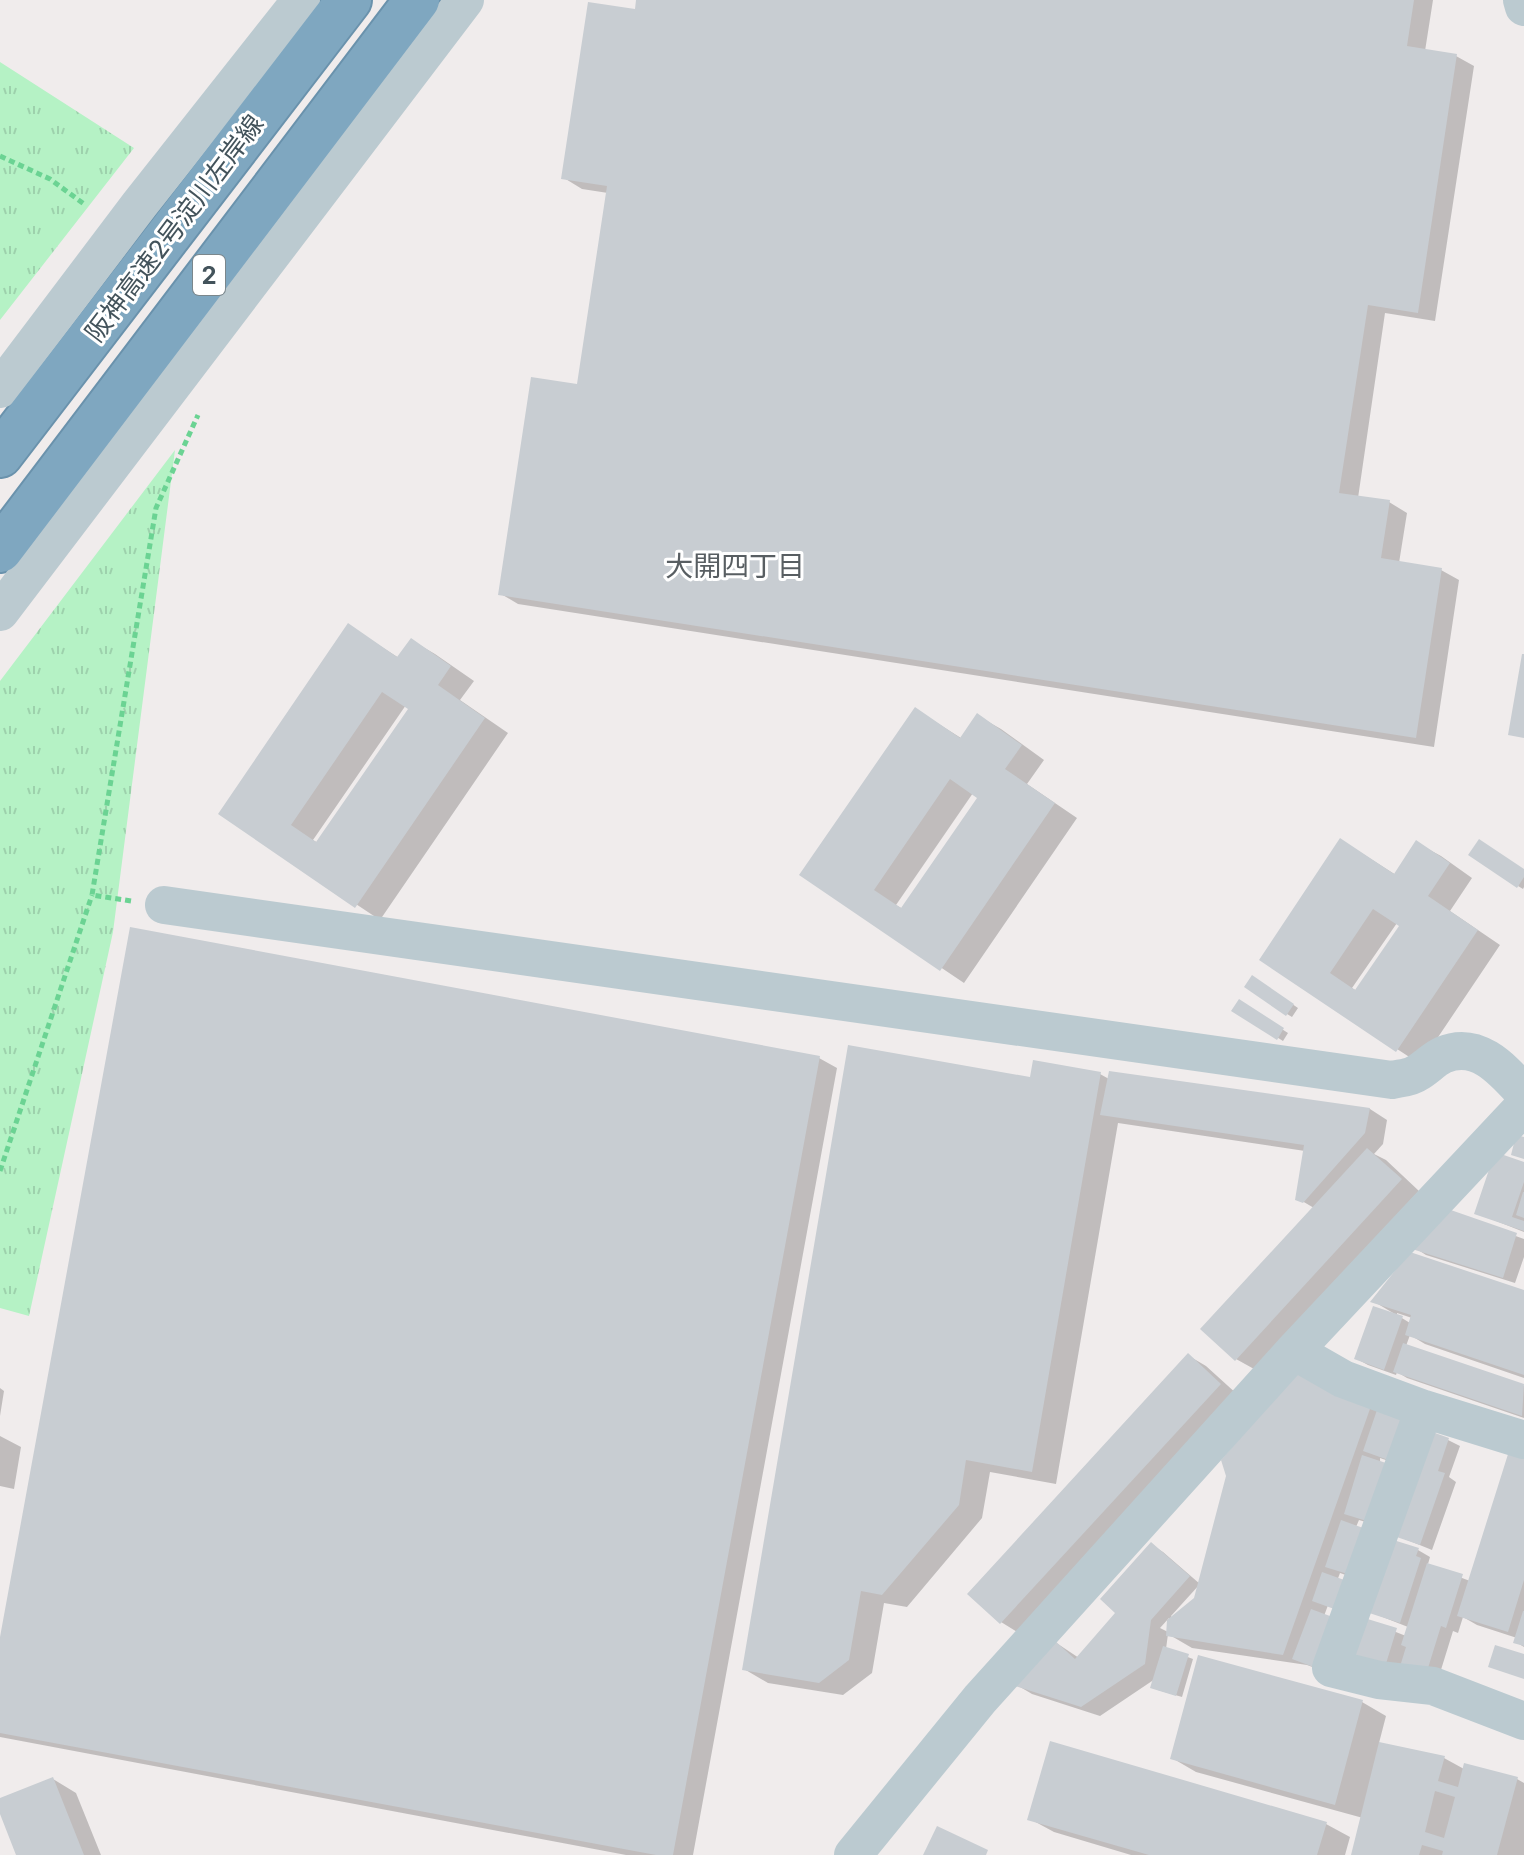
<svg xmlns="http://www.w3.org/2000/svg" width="1524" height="1855" font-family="Inter,'Noto Sans JP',sans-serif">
<defs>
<pattern id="park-tufts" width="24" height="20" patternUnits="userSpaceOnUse" patternTransform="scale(2)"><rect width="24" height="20" fill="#b5f2c5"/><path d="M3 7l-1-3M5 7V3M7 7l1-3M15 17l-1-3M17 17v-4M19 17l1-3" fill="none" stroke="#9dd1ac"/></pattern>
</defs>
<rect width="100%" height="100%" fill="#f0ecec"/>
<!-- park -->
<path fill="url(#park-tufts)" d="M0,62L134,148L0,320Z
M175,450L113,932L29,1316L0,1308V681Z"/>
<!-- shadow -->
<path fill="#0003" fill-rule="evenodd" d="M638,0H1433L1425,51L1456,56L1474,66L1435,321L1385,313L1358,498L1389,502L1407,513L1399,563L1441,570L1459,580L1434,747L518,604L501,594L579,387L608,193L582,189L564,178L637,11Z
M349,626L399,658L411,640L435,654L474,681L460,700L508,733L380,920L220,814ZM406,705L411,708L318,843L313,840Z
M915,709L961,738L978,716L1001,729L1044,760L1027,784L1077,818L964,983L802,874ZM973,793L980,797L903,909L896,905Z
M1341,840L1396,875L1417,843L1441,856L1472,878L1450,911L1500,945L1420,1064L1261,960ZM1397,923L1401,926L1357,991L1352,988Z
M1524,871V887L1523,889L1518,886Z
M1258,981L1298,1008L1292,1017L1287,1014Z
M1239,1002L1288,1033L1283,1041L1234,1010Z
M819,1058L837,1068L693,1855H626L0,1737V1648Z
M1100,1074L1109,1079L1370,1109L1387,1120L1383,1144L1374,1154L1386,1160L1419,1191L1254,1369L1236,1359L1314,1208L1297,1198L1305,1151L1118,1123L1056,1484L990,1472L982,1518L907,1607L884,1603L872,1673L843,1695L768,1683L744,1669L1032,1080Z
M1524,1164V1232L1476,1213Z
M1446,1211L1524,1239V1257L1515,1283L1426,1255L1415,1248Z
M1524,1292V1378L1425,1344L1410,1335L1406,1346L1524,1386V1418L1407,1378L1397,1372L1396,1375L1368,1365L1357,1359L1393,1313L1373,1301ZM1397,1313L1412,1318L1410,1323L1397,1315Z
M1189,1356L1206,1366L1238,1395L1019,1633L1001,1622Z
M0,1388L4,1391L0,1416Z
M1370,1407L1380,1413L1403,1466L1380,1458L1382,1527L1359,1520L1356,1527L1363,1581L1340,1573L1324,1616L1331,1674L1307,1665L1192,1648L1168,1634L1166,1649L1193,1659L1182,1697L1158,1690L1155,1679L1100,1716L1032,1694L1015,1684L1055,1642L1079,1658L1118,1613L1152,1545L1163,1552L1200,1584L1171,1616L1172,1618L1196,1599ZM1169,1618L1168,1632L1160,1628Z
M0,1436L21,1447L14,1489L0,1486Z
M1448,1440L1460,1446L1449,1477L1456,1482L1432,1550L1390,1533Z
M1524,1457V1647L1516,1642L1517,1638L1477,1625L1463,1617L1458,1633L1453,1631L1436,1686L1362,1664L1363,1619L1406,1636L1408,1627L1365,1610L1388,1540L1418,1550L1430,1557L1428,1564L1433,1567L1470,1581Z
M1362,1702L1386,1716L1379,1743L1444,1758L1464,1769L1517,1779L1524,1783V1855H1353L1363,1818L1196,1772L1172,1758Z
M53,1779L76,1793L101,1855H19L0,1808V1800Z
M1030,1819L1326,1824L1350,1837L1345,1855H1131L1054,1832Z"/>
<!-- building -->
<path fill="#c8cdd2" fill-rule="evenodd" d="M636,0H1414L1407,46L1457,54L1418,313L1368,305L1339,493L1390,500L1381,558L1442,568L1416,738L498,595L531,377L577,384L607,186L561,179L588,2L635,9Z
M348,623L397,657L411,638L451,666L438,685L485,718L355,908L218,814ZM382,692L408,709L316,842L291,825Z
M1522,654H1524V738L1508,735Z
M915,707L960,738L977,713L1022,745L1005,769L1055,803L940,971L799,875ZM950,779L977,798L901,908L874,890Z
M1340,838L1394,874L1416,840L1450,863L1428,896L1478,930L1396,1052L1259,960ZM1373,909L1399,926L1355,990L1330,973Z
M1479,839L1524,869V877L1517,888L1468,855Z
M130,927L820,1056L673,1855H656L0,1733V1637Z
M1252,975L1294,1004L1286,1016L1244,987Z
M1239,999L1284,1028L1277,1040L1231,1011Z
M848,1045L1030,1077L1033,1060L1101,1072L1032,1472L966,1460L959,1505L882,1595L861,1591L849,1660L819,1683L742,1670Z
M1109,1071L1370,1108L1365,1133L1303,1203L1295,1200L1304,1145L1100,1115Z
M1516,1135L1524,1137V1159L1511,1155Z
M1367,1148L1402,1179L1235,1361L1200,1329Z
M1495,1152L1524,1162V1182L1512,1217L1524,1221V1231L1474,1214Z
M1523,1192H1524V1218L1516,1215Z
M1445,1208L1517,1233L1503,1278L1412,1249Z
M1410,1252L1524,1290V1375L1405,1335L1411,1315L1370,1302Z
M1373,1306L1403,1316L1384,1370L1354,1359Z
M1403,1343L1524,1384L1522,1416L1393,1372Z
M1188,1353L1221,1384L1000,1624L967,1594Z
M1297,1372L1371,1406L1283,1655L1166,1636L1167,1620L1194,1598L1226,1476L1221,1460Z
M1377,1410L1406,1421L1391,1461L1363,1451Z
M1424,1429L1449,1438L1438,1471L1445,1473L1420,1545L1388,1534Z
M1509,1451L1524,1455V1580L1508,1632L1457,1616Z
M1362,1455L1389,1464L1370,1522L1344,1514Z
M1341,1520L1366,1529L1351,1575L1325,1567Z
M1387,1538L1419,1548L1416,1556L1421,1558L1400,1623L1363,1611Z
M1151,1542L1190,1576L1151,1620L1145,1664L1081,1707L1012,1685L1054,1640L1075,1659L1115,1613L1100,1599Z
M1427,1563L1463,1574L1446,1628L1441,1626L1424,1681L1398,1673L1406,1647L1401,1645Z
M1322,1572L1347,1581L1337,1610L1312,1601Z
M1311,1609L1338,1619L1319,1669L1292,1659Z
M1523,1611H1524V1646L1513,1643Z
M1361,1617L1397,1628L1384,1670L1348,1658Z
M1495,1645L1524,1654V1679L1488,1667Z
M1163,1646L1189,1654L1176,1696L1150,1688Z
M1198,1655L1363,1700L1335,1805L1170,1759Z
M1050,1741L1327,1822L1317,1855H1149L1027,1820Z
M1379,1742L1445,1756L1438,1781L1458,1787L1464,1763L1518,1777L1497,1855H1442L1443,1851L1422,1845L1419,1855H1351ZM1435,1791L1455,1797L1444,1838L1425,1832Z
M53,1777L84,1855H16L0,1814V1798Z
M937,1826L988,1850L986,1855H923Z"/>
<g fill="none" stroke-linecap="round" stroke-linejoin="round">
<!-- highway casing -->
<g stroke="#6a92ac" stroke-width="48">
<path id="highway" d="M0,455L349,0
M0,550L417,0"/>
</g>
<!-- path -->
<path stroke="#6bd393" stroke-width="5" stroke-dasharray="6 4" stroke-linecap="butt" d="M0,156L50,179L84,204
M131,901L92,895L156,508L198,415
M0,1171L92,895"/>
<!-- minor -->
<path stroke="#bbcad0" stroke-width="38" d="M1522,0L1524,7
M0,389L139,205L301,0
M0,612L465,0
M164,905L1392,1080C1400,1078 1410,1078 1417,1073C1426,1068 1434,1059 1443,1055C1478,1040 1503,1070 1524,1093
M1294,1351L1343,1379L1424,1409L1524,1440
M1424,1409L1331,1668L1379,1680L1433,1686L1524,1721
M853,1855L980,1699L1294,1351L1524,1106"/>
<!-- highway -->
<use href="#highway" stroke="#7fa7c0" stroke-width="44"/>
</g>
<g text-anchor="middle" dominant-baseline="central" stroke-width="6" stroke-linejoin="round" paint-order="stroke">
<!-- shield labels -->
<rect fill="#fff" stroke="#7b878c" stroke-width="2" x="193" y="255" width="32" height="40" rx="6"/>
<g font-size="24" font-weight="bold" fill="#43535b">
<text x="209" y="275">2</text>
</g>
<!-- street labels -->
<g font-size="26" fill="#43535b" stroke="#fff">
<text transform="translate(174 228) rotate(-53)">阪神高速2号淀川左岸線</text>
</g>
<!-- neighbourhood labels -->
<g font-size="28" fill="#585e62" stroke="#fff">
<text x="735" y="566">大開四丁目</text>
</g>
</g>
</svg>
